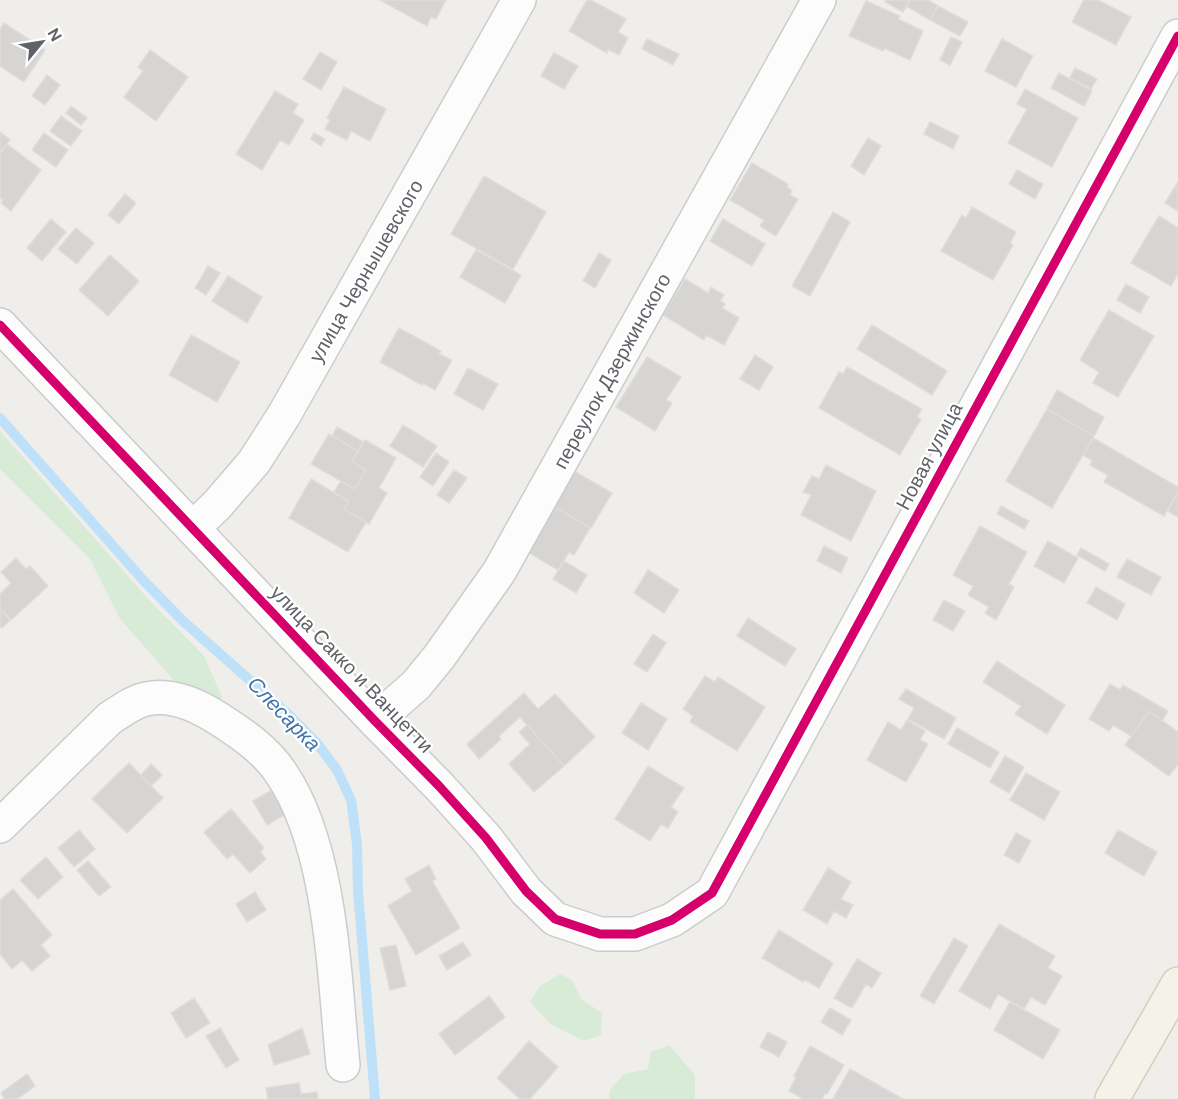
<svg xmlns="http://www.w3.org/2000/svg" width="1178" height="1099" font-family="'DM Sans',sans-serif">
<rect width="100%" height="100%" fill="#efeeea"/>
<!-- green -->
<path fill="#d8ebd6" d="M0,431L149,600L204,656L223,699L179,686L120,619L90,559L0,469Z
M560,974L572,980L581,999L602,1013L601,1035L584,1041L550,1024L530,1002L540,986Z
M669,1045L695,1075V1099H609L610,1090L624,1074L648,1069L651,1052Z"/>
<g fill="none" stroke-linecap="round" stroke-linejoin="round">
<!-- stream -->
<path stroke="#bfe0f9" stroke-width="10" d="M0,418L143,580L183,621L289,715L316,742L337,770L351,800L357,844L358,891L375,1099"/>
</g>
<!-- building -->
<path fill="#d6d5d3" stroke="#deddd9" stroke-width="1.5" d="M380,0H446L436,19L431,17L427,26Z
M587,0H591L626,19L618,32L628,38L619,55L608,49L607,53L569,31Z
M886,0H910L903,12L885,2Z
M910,0H928L938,6L930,20L906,6Z
M1084,0H1098L1131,17L1116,45L1072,22Z
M866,1L900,16L898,19L923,31L910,60L884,48L883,51L849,36Z
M938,6L968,22L960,36L930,20Z
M4,23L45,50L24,82L0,66V29Z
M951,37L962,42L950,65L940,60Z
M647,39L679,54L673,65L642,49Z
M1002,39L1033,56L1016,87L985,71Z
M150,50L188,77L156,121L124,97L143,71L138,67Z
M320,52L337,62L321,90L303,79Z
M554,53L578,66L564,89L541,76Z
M1075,68L1097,79L1091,89L1070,78Z
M1059,73L1092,91L1084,106L1051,88Z
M47,75L60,85L45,105L32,96Z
M344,87L386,109L370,141L351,131L347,140L325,129L330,120L327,118Z
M1025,89L1078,118L1052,167L1008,143L1027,109L1017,104Z
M275,91L298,104L293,113L304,120L289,145L280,140L262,170L236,154Z
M71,106L87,118L81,125L66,113Z
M61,116L82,131L71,146L50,131Z
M930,122L959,136L953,149L924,134Z
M0,132L10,140L0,153Z
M44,133L68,150L56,167L32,150Z
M314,133L325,139L321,146L311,139Z
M868,138L881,146L864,175L851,166Z
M7,144L41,170L11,211L1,203L3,200L0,198V154Z
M752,163L788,184L787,187L792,190L790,195L798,199L776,236L760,226L764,220L730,200Z
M1017,170L1043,184L1035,199L1009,184Z
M484,176L546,212L513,269L451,234Z
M1178,182V211L1165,203Z
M125,194L136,203L119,224L108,215Z
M972,207L1016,232L1010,243L1013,245L993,280L941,251L962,215L966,218Z
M833,212L850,222L810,296L792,286Z
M1159,216L1178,228V274L1171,286L1131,263Z
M51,219L66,232L42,261L27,248Z
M723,219L765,244L752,266L710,241Z
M76,228L94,243L77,264L58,249Z
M476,250L521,275L505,303L460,277Z
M599,253L611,260L595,288L583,281Z
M110,255L139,281L108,316L79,290Z
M208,266L220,273L206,295L195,288Z
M228,276L262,297L247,323L212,301Z
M685,279L708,293L711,287L724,295L720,301L725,304L722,308L739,318L724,345L706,335L704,340L663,315Z
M1126,284L1149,297L1140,313L1117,300Z
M1109,310L1154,336L1118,397L1093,383L1099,372L1080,360Z
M872,325L947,371L932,395L857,349Z
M399,328L441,351L439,354L452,360L435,390L423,383L422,385L380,362Z
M191,335L240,362L217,402L169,375Z
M755,355L773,367L759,390L740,379Z
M647,357L681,377L666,400L672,403L655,431L616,407Z
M847,367L922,409L917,417L921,419L900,455L819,408L839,372L843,374Z
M468,368L498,384L483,410L454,394Z
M1057,390L1104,417L1094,436L1047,409Z
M1047,409L1094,436L1052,508L1006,481Z
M403,425L437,446L423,467L390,446Z
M337,427L363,442L358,451L332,436Z
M329,434L358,451L352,462L366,470L355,489L311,464Z
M1093,438L1178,487V491L1164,516L1104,482L1108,475L1090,465L1092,460L1083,455Z
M365,440L396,458L379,488L387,493L369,524L344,509L348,501L334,492L341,481L355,489L366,470L352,462Z
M436,453L449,462L433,486L420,477Z
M826,465L876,491L851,541L801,515L811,495L803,492L812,476L819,479Z
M454,470L467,478L449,503L437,495Z
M572,470L612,493L591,528L551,505Z
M311,479L348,501L344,509L366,522L348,552L289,518Z
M1178,493V517L1168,511Z
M553,506L590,528L574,555L569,552L558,570L526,551Z
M1001,506L1029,521L1024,529L997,514Z
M980,526L1027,552L1009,584L1014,587L996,620L985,613L989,607L968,595L973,586L953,575Z
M1048,541L1078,558L1064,583L1034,566Z
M824,546L848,558L841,573L817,561Z
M1081,548L1109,564L1105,571L1077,555Z
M16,558L26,569L30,566L48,586L11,620L0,608V594L11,583L1,572Z
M1127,559L1161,577L1151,595L1117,577Z
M564,561L587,575L576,593L553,579Z
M648,570L679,590L664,613L634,593Z
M1096,587L1125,604L1117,620L1087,603Z
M944,600L965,611L953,631L933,620Z
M0,609L10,620L2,628L0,626Z
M748,618L796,649L785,666L737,636Z
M653,634L666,643L647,672L634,664Z
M997,661L1065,705L1047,734L1015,714L1021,706L983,682Z
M705,676L715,682L718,677L765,707L737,751L690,722L693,716L683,709Z
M1110,684L1120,690L1123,685L1168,711L1162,721L1149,711L1131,736L1113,725L1109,731L1089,719Z
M906,689L956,718L944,739L908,719L914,708L899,699Z
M524,693L538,709L555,694L595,737L564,766L520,717L499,736L501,739L479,759L467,744Z
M641,703L667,719L648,750L622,733Z
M1149,711L1178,732V764L1169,776L1125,745Z
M907,720L925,731L920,740L928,744L906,782L867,760L888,722L901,730Z
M527,725L564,766L534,792L509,764L530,744L519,732Z
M957,728L999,752L990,768L948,744Z
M1005,756L1024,767L1009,793L990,782Z
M129,763L163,798L127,833L92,799Z
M151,764L162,775L151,786L141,775Z
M648,766L684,788L671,807L678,812L668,828L661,824L650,841L615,819Z
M1026,773L1060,792L1044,820L1010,800Z
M272,790L286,814L267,825L253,801Z
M231,809L264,848L260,852L266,859L250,873L233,854L227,859L204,832Z
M79,830L95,849L74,867L58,848Z
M1118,830L1157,852L1144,876L1105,853Z
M1016,833L1031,841L1019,863L1004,855Z
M46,857L63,877L38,899L20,880Z
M88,861L111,887L99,896L77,870Z
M429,865L436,879L432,881L460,928L416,955L388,906L412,891L405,879Z
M828,868L851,882L841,899L853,905L846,918L834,911L827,924L803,910Z
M13,889L52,935L41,945L50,956L32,971L22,960L12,969L0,954V900Z
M255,892L266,910L247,922L236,904Z
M999,924L1055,956L1048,968L1062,976L1045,1005L1031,997L1024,1009L998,994L990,1009L959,991Z
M779,930L833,963L819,988L805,980L803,982L762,958Z
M954,938L968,946L934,1004L920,996Z
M463,942L471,955L447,970L439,956Z
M396,945L406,986L390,990L380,948Z
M857,959L881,973L872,988L866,984L852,1008L834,998Z
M489,996L505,1017L455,1055L439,1034Z
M194,998L210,1023L186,1038L171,1013Z
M1010,1002L1060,1030L1043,1059L994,1030Z
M830,1008L851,1020L842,1035L821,1022Z
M220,1028L239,1060L226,1068L206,1036Z
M302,1028L310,1054L274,1065L268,1045Z
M768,1032L787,1042L779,1057L760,1047Z
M529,1041L558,1067L530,1099H520L497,1078Z
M810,1046L844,1065L827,1094L825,1093L822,1099H803L789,1091L796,1077L794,1076Z
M850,1069L903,1099H833Z
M27,1074L35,1086L17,1099H5L1,1093Z
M299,1083L301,1094L317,1092L318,1099H268L266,1088Z"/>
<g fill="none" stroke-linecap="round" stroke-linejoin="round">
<!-- minor casing -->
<g stroke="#cbcccc" stroke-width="36">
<path id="minor" d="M0,325L375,721L439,786L486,838L526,891L555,919L600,934H635L672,920L712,893L1178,36
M193,528L217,505L254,462L284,415L519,0
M375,721L416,685L439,657L499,572L819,0
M0,826L110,718C121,711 133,702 146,699C171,693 199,706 219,719C242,734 266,750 281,773C332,848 334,976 343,1065"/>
</g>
<!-- major casing -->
<g stroke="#d7ceb8" stroke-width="36">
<path id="major" d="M1112,1099L1178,984"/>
</g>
<!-- minor -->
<use href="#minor" stroke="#fdfcfc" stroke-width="33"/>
<!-- major -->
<use href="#major" stroke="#f4f2e9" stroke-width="33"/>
<!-- cycleway casing -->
<g stroke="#fff" stroke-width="13">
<path id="cycleway" d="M0,325L375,721L439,786L486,838L526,891L555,919L600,934H635L672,920L712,893L1178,36"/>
</g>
<!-- cycleway -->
<use href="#cycleway" stroke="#d6006c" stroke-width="9"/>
</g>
<g text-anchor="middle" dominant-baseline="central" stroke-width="4.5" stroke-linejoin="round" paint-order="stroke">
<!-- street labels -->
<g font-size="20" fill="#5f6368" stroke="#fff">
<text transform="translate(366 271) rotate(-60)">улица Чернышевского</text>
<text transform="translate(612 371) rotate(-61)">переулок Дзержинского</text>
<text transform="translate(929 456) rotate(-62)">Новая улица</text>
<text transform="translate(352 669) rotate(46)">улица Сакко и Ванцетти</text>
</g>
<!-- water labels -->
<g font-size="21" font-style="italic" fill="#4174aa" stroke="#fff">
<text transform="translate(284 714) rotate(46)">Слесарка</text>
</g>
</g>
<!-- north arrow -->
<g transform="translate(42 42) rotate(60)" stroke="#ffffff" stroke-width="4.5" paint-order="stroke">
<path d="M0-4.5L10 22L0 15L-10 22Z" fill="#5f6368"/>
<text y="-9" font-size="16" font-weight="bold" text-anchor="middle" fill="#5f6368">N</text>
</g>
</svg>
